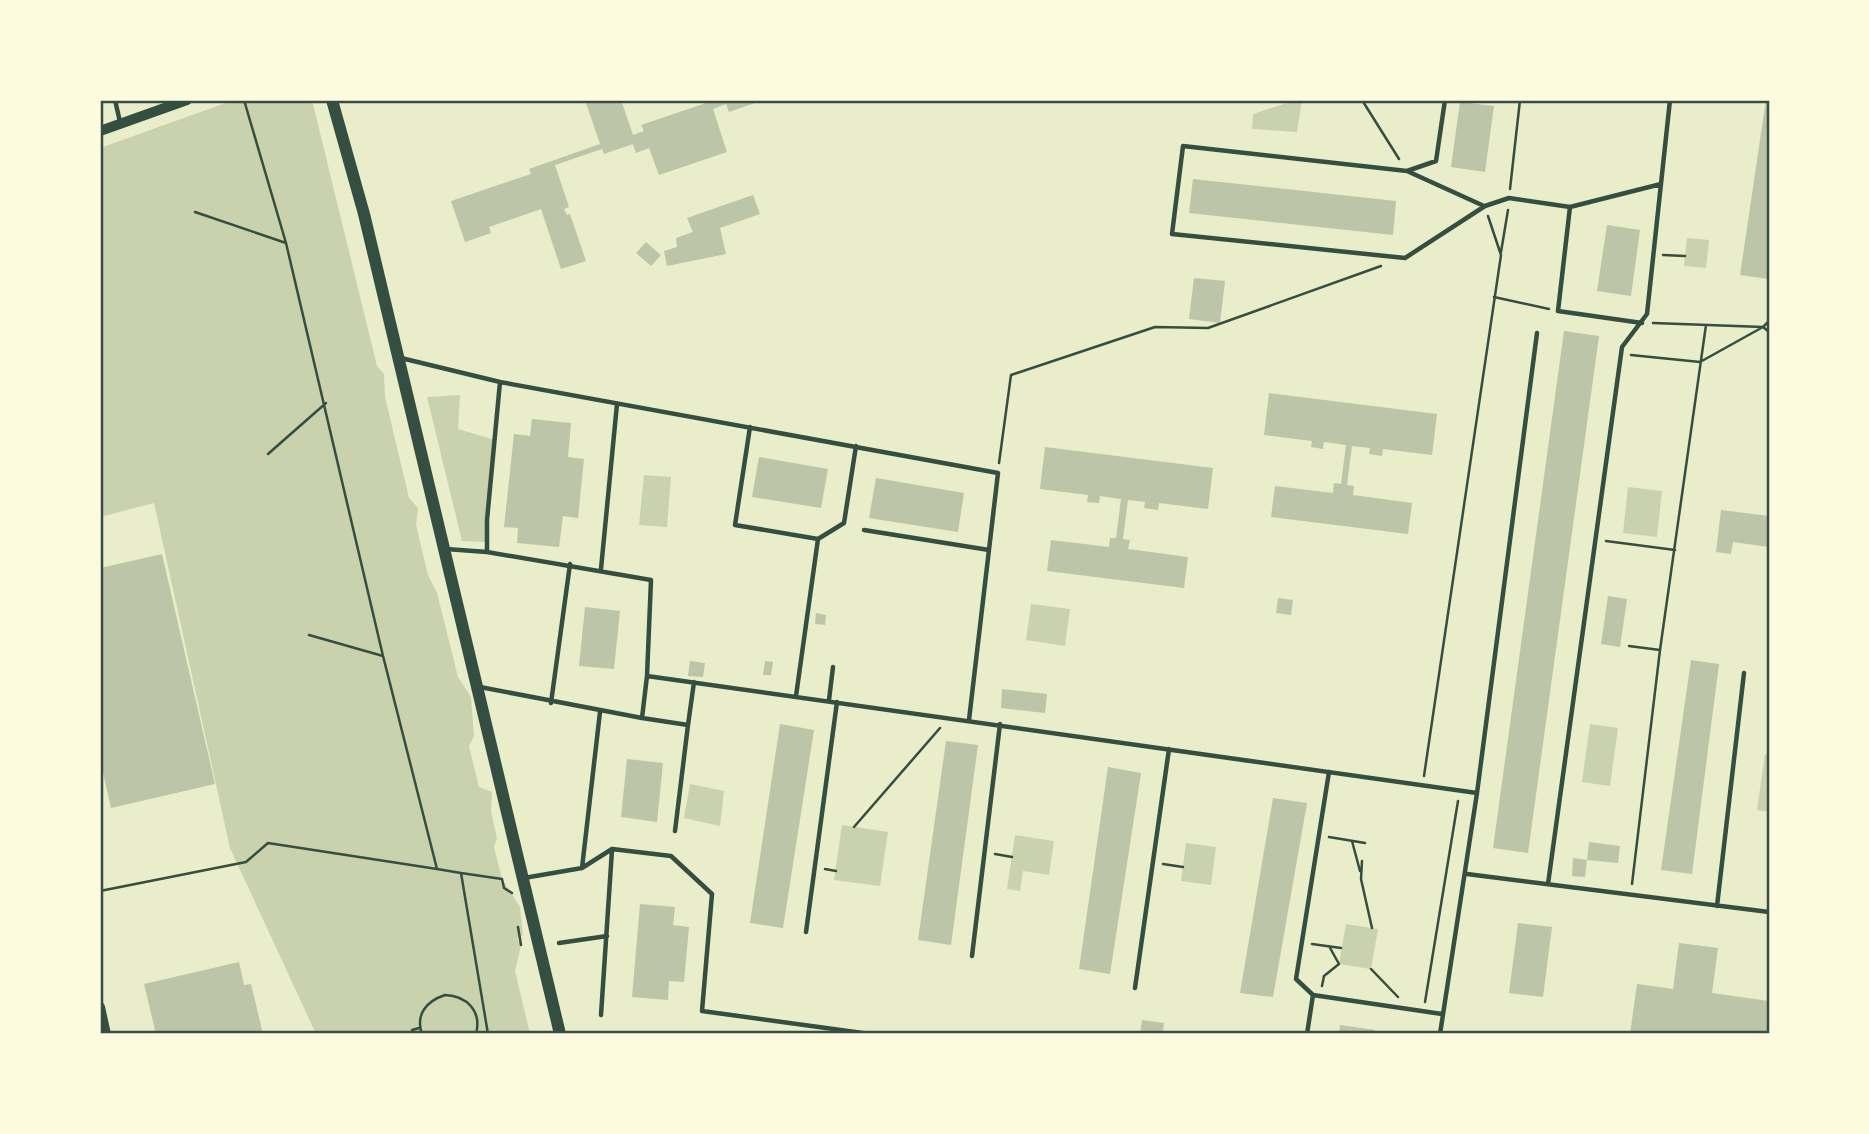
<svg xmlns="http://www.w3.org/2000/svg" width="1869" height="1134" font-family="Arial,sans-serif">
<rect width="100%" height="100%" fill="#e9edc9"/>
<!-- green -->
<path fill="#cad2ad" d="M234,100H312L377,366L384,374L385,397L409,498L418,508L416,525L428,575L437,593L458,677L471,697L474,736L469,746L479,787L492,792L491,811L497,838L494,847L502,879L520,907L523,935L517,938L521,945L515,971L530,1034H316L230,848L154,503L100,517V148Z
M1296,100H1302L1297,132L1252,129L1253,114Z
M1687,238L1709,240L1706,268L1684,266Z
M460,395L458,429L495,440L487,542L462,541L427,397Z
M644,475L671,477L667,527L639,525Z
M1628,487L1662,491L1657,537L1623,533Z
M1031,604L1070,609L1065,646L1026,640Z
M1590,724L1618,728L1610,786L1582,782Z
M1765,754L1769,755V812L1757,810Z
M690,784L724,791L720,826L684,818Z
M842,825L888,832L880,886L834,880Z
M1015,835L1054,841L1049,875L1023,871L1020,891L1007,889Z
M1186,843L1216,847L1211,885L1181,881Z
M1346,924L1378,929L1371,969L1339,964Z"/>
<!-- building -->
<path fill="#bcc5a7" d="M585,100H621L633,135L644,131L641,125L715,100H757L758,102L729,112L726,104L713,109L727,152L659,175L649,148L636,153L633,144L604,154L602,149L555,165L569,207L564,209L567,215L570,214L586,261L561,269L541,209L489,227L491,233L465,242L451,201L531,174L529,169L600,144Z
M1766,100H1769V279L1740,275Z
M1460,102L1494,106L1485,172L1451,167Z
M1193,179L1396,201L1393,235L1189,213Z
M753,195L760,214L720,228L726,254L667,266L664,251L677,247L676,238L693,232L687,218Z
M1607,225L1640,230L1631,296L1597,291Z
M646,242L661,255L651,266L636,253Z
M1194,278L1225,281L1220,323L1189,319Z
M1564,331L1599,336L1528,853L1493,848Z
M1269,393L1437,414L1432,455L1383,449L1382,456L1369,454L1370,448L1352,446L1347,485L1354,486L1353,495L1412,503L1408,534L1271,517L1275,486L1333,493L1334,483L1341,484L1346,445L1324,442L1323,449L1311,447L1312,441L1264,435Z
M532,419L571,423L568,457L584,459L578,518L563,516L559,547L517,543L518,528L504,527L514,434L530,436Z
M1045,447L1213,468L1208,509L1159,503L1158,510L1144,508L1145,502L1128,500L1123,539L1130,540L1128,549L1188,557L1184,588L1047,571L1051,540L1109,547L1110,538H1116L1121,499L1100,496L1099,503L1087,502L1088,495L1040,489Z
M759,457L828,469L821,508L752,497Z
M876,478L964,493L958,532L869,518Z
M1721,510L1769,516V547L1733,542L1731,554L1716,552Z
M162,554L215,784L111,808L100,759V568Z
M1608,596L1627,599L1620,647L1601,644Z
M1278,598L1293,600L1291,615L1276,613Z
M585,607L620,611L614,669L579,666Z
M816,613L826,615L825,625L815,624Z
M1691,660L1719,664L1692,874L1661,870Z
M690,661L705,663L703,677L688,676Z
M765,661L773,662L771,675H763Z
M1002,689L1047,694L1045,713L1001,708Z
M780,724L814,730L783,928L750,923Z
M946,741L978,745L951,945L918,940Z
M627,759L663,763L657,822L621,817Z
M1108,767L1141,773L1110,974L1079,969Z
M1273,798L1307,803L1273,997L1240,993Z
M1589,842L1620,846L1618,863L1587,860Z
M1573,858L1587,860L1585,877L1572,876Z
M640,904L675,907L673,925L689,927L684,982L669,981L668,1000L632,997Z
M1518,923L1552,927L1543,997L1509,993Z
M1679,943L1718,948L1712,993L1769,1001V1034H1630L1637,984L1673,989Z
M239,962L244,985L251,984L263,1034H156L144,984Z
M1142,1020L1164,1023L1163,1031L1140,1034Z
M1340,1025L1375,1030V1034H1339Z"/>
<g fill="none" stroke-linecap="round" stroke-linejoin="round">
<!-- path -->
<path stroke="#344e41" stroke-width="2.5" d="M244,100L286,243L383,656L437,869L461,873L488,1034
M1362,100L1399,159
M1510,189L1520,100
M195,212L286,243
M1501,252L1508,210
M1663,255L1685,256
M1494,297L1549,309
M1653,323L1763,327L1769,321
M1631,355L1700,362L1763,327L1769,332
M268,454L326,403
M999,463L1011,375L1155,327L1208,328L1381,266
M1606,541L1675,550
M309,635L383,656
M1629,646L1660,650
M1424,776L1501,255L1488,216
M854,827L940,728
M1329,837L1365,843
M1352,841L1360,871
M995,854L1012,857
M1362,861L1361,879L1372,928
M1163,864L1183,867
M825,869L836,871
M461,873L502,879L504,888L512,893
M1632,884L1660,650L1706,325
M100,891L246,862L268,843L437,869
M518,927L521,945
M1312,944L1341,948
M1371,969L1398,997
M1322,986L1324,976L1339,964L1329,946
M1425,1002L1458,801
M412,1030L419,1028
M422,1034C415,1014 427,1001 445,995C467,996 482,1011 476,1034"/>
<!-- service -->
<path stroke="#344e41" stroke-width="4.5" d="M115,100L120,122
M1445,100L1436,161L1407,171L1183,146L1172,234L1405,258L1485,206L1509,198L1570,207L1661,184
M1407,171L1484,206
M1570,207L1558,311L1642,323
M401,358L500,382L998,473L969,720
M750,427L735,525L818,539L844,523L856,446
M864,530L989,550
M446,549L487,552L651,580L647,676
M487,552V520L500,382
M601,569L617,404
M480,687L642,718L647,676L1477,793L1440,1034
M796,696L818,539
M829,700L833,667
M551,703L570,564
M642,718L688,725L694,682
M1477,793L1537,333
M675,831L688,725
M582,868L600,712
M1467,874L1769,912
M524,878L582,868L612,849L671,856L712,894L702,1011L870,1034
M1548,884L1622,347L1647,314L1670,100
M1717,906L1744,673
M806,932L837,702
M559,943L607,936
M972,956L1000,724
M1135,988L1169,749
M1313,995L1442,1014
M601,1015L612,850
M1307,1034L1313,995L1296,979L1329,772"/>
<!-- tertiary -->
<path stroke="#344e41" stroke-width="10" d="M100,131L187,100
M100,1007L106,1034"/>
<!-- secondary -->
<path stroke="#344e41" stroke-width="12" d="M332,100L364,214L560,1034"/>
</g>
<!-- border -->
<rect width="1869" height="1134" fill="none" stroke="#fefae0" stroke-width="203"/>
<rect x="102" y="102" width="1666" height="930" fill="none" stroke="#344e41" stroke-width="2.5"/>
</svg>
